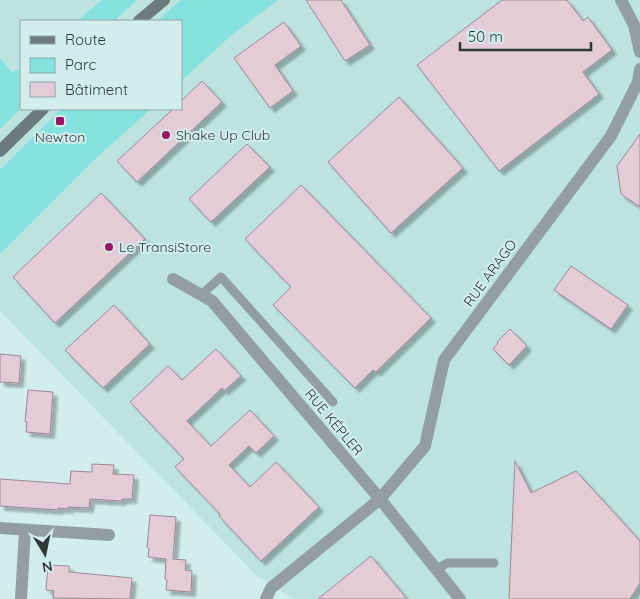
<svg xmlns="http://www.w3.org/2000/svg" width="640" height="599" font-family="Quicksand,sans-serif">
<defs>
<filter id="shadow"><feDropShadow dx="4.5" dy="4.5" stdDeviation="1" flood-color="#0004"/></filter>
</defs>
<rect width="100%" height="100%" fill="#d2eeec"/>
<!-- built -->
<path fill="#bde3e1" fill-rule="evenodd" d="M0,0H640V599H293L255,574L0,311ZM21,21H181V109H21Z"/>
<!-- green -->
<path fill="#86e2de" d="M102,0H137L114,21H77Z
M181,0H278L233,34L181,81V21H157Z
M0,58L13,73L21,67V108L0,129Z
M61,109H151L94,160L0,254V170Z"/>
<!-- building -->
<path fill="#e4ccd6" stroke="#9e8891" filter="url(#shadow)" d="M306,0H341L370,45L345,61Z
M502,0H567L583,21L588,17L612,50L583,72L599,94L499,171L417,65Z
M284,22L301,46L275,65L293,91L270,108L234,58Z
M202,81L222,102L137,182L117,161L173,109H181V101Z
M399,97L463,168L391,233L328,162Z
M640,134V207L621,194L617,166Z
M247,144L270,167L211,222L189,199Z
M301,185L431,318L376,372L373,370L355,388L273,305L291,287L245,239Z
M101,193L145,239L55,323L13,277Z
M571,266L628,305L611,329L554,290Z
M114,305L150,344L103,388L65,350Z
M510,329L527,346L509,365L493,349L498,343L497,342Z
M216,349L241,376L224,391L222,388L187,421L211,446L250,410L274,436L256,453L249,446L229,465L250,487L276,462L319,507L261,561L219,516L220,514L175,467L184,459L130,402L168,366L182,380Z
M0,354L21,356L19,383L0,382Z
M28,390L53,392L50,434L26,432L27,422H25Z
M515,461L531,493L576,471L640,541V583L630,599H509Z
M92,464L114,465L113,474L134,475L132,499H122V501L90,499L89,508L68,507V509L58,508L59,510L0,506V479L70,484L71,471L92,472Z
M150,515L176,517L173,559L186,560L185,570L192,571L191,592L166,590L167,580L165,579L166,559L148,557L149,548L147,547Z
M371,556L407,599H318Z
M48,565L69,566V572L132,578L130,599L53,598L54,591L46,590Z"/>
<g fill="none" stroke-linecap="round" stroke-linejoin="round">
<!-- service -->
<path stroke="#939e9e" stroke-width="9" d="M201,295L221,277L333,402
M436,570L447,563H494"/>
<!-- minor -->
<path stroke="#939e9e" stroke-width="12" d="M621,0L634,25L640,52
M173,279L212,301L380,499L460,599
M0,528L109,535
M21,599L25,530
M266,599L271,588L380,499L425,446L444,360L611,136L638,82L640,69"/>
<!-- secondary -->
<path stroke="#6b7c7b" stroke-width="12" d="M139,21L164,0
M0,151L43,109"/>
</g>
<!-- markers -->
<g fill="#9c1465" stroke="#d2eeec" stroke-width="2">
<rect x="55" y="116" width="10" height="10" rx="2.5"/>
<circle cx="166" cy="135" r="5"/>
<circle cx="109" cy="247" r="5"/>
</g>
<g text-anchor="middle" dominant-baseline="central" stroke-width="4" stroke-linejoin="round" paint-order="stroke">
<!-- poi labels -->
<g font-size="14" fill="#2d3837" stroke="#d2eeec" text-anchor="start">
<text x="176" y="135">Shake Up Club</text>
<text x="60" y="137" text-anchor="middle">Newton</text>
<text x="119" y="247">Le TransiStore</text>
</g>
<!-- street labels -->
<g font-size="14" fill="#2d3837" stroke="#d2eeec">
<text transform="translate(490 273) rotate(-54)">RUE ARAGO</text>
<text transform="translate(334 422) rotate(50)">RUE KÉPLER</text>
</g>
</g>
<!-- legend -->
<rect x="20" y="20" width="162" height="90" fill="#d2eeec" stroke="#90a5a4"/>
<rect x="30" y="36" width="25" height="8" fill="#6b7c7b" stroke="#90a5a4"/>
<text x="65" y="45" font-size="15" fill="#2d3837">Route</text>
<rect x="30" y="58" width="25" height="15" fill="#86e2de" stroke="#90a5a4"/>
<text x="65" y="70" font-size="15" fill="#2d3837">Parc</text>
<rect x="30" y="82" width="25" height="15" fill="#e4ccd6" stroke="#90a5a4"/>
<text x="65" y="95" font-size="15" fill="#2d3837">Bâtiment</text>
<!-- north arrow -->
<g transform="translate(45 554) rotate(170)" stroke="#d2eeec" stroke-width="4" paint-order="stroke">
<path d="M0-4L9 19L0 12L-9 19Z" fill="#2d3837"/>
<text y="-8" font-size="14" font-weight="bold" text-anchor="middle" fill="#2d3837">N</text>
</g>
<!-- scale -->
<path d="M460 42v8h131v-8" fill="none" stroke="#2d3837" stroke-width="2.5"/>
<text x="468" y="42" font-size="15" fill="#2d3837" stroke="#d2eeec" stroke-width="4" paint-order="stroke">50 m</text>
</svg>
